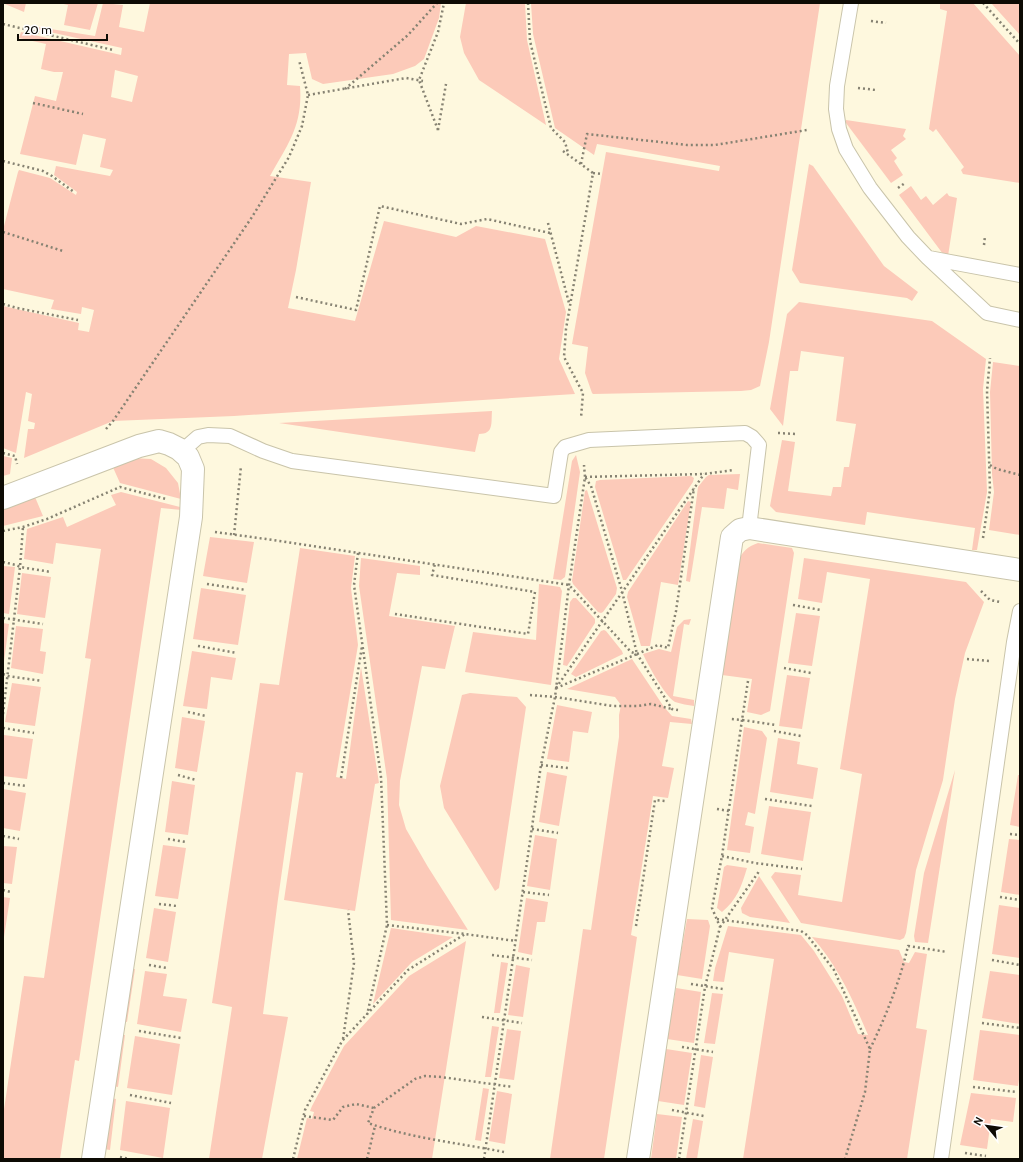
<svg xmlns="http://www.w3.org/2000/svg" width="1023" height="1162" font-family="Cabin,sans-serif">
<rect width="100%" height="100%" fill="#fef8de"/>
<!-- green -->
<path fill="#fccab9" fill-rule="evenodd" d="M5,3H26L24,12L5,4Z
M59,3H98L90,30L64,25L68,5Z
M103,3L123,5L119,27L144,32L150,3H441L439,18L424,59L415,66L393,74L323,84L312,79L306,53L289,54L287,85L300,86C303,125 288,144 270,176L311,182L296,270L288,308L355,321L384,221L456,237L476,226L545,239L566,312L559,359L575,394L234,416L113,421L24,458L28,429H34L35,423L28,421L32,394L26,392L16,453L3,448V306L79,323L78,330L89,332L94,310L82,307L81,314L51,309L54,300L3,289V230L18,172L19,170L50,178L76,195L77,192L54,175L56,166L110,176L113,170L100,167L106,139L83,134L76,165L20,154L35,96L56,101L63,72H54L41,69L46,44L19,38L21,32L121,55L122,48L36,29L38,27L95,36ZM115,70L138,76L132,102L111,97Z
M466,3H525L527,40L546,125L479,80L464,53L460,37Z
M531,3H820L769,342L760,386L751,390L741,391L593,394L592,393L585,373L588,347L572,344L606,152L719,171L720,166L597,144L594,155L555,128L533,34Z
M940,3H973L1020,56V183L963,174L961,170L964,167L936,129L933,132L929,129L947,11L940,9Z
M991,3H1020V35Z
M846,120L906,129L903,136L906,139L891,150L897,158L894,161L903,175L891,183L846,123Z
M809,164L813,166L884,266L918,292L912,301L907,298L800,283L792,270Z
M911,186L921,200L926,196L933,205L947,193L949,196L957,198L948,256L943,254L899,195Z
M799,302L932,321L986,359L983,389L987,492L977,550H972L975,528L867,512L865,525L776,512L770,506L782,440L795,442L788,491L831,496L833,487H841L844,467H849L856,424L836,421L844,357L801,351L798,371H790L783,426L770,409L787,314Z
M993,362L1020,366V535L989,530L994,492L992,474L990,392Z
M492,411C491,423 494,434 479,434L475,452L279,423Z
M576,455L580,472L565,577L561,580L553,579L572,461Z
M3,456L12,458L10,474L3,476Z
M132,458L151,459L166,468L178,483L181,499L120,483L111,463Z
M740,474L738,490L727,488L724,509L702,507L690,582L686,581L698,487L706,477L709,475Z
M691,476L694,478L693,482L626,580H623L595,487L596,481L600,480Z
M587,490L617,588L616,594L603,612L601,613L598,612L573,584L572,581L585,491Z
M121,492L180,507L182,510L161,508L79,1061L75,1060L60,1159H3V1116L24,976L44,978L91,659L85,658L101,549L56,543L53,564L24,559L27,529L63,517L67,527L116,505L111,495Z
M35,497L43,516L3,526V509Z
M688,501L691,502L678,585L661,582L650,646H641L627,597L628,592Z
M210,537L254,542L247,583L203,576Z
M758,543L792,548L794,553L770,711L761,715L747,712L752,679L722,675L738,561C743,551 747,547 758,543Z
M300,548L355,556L351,588L358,645L336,777L346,779L361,667L379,783L375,784L355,911L284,900L303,773L296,772L278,899L263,1014L288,1017L262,1159H209L232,1007L212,1003L260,683L279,685Z
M361,558L420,566V575L397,573L389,616L455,626L445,669L422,666L400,781L399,805L406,829L428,867L468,930L391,920L387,779L359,586Z
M804,558L966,582L984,602L965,653L955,699L943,780L916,870L906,933L904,938L900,940L801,923L771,877L775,872L801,875L798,895L842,902L862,774L840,769L870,579L827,572L822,603L798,599Z
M3,566L15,567L9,614L3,613Z
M22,573L51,577L45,618L17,614Z
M539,584L560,587L562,591L551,685L465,672L473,632L536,640Z
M201,588L246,595L238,645L193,639Z
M573,598H576L595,619V623L567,666L563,665L570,602Z
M796,613L820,616L812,666L788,663Z
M691,619L689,625L684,624L673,696L694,700V706C688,705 681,704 675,702C665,696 648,665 643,654L659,649L671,652L677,627L684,620Z
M3,623L9,624L3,669Z
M16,626L43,629L40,651L46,652L43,674L11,668Z
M604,630L606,631L622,651L623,654L576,677L571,674L601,631Z
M192,651L236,658L232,680L211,677L207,709L183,706Z
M632,659L664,707L672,716L691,719L692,724L670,722L662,766L674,768L668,798L653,796L631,935L637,937L604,1159H550L583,929L591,930L619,737V715L621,705L615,697L567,689Z
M787,675L810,678L802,729L779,726Z
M12,683L41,687L35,726L5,722Z
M470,693L517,697L526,707L499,888L495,891L444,808L440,786L462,695Z
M557,705L592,712L588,733L573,731L569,762L547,759Z
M182,717L205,721L197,772L175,768Z
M744,727L762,731L767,738L755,814L748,812L745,825L754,827L750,853L727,850Z
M4,735L33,739L27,779L3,776Z
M778,738L800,742L797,764L818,768L813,799L770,792Z
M955,770L928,943L915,942L914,936L924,873Z
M547,772L567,776L559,826L539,822Z
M1018,775H1020V827L1010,825Z
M172,781L195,785L188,835L165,832Z
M3,789L26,793L20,831L3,828Z
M769,806L811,812L803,861L761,854Z
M535,835L557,839L550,890L527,886Z
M1009,839L1020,840V895L1001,892Z
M163,845L186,848L178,899L155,896Z
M3,846L17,847L12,884L3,883Z
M727,865L747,868C742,885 737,900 722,912L717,908L724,867Z
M759,876L790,923L750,917L742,913L741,908Z
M3,897L10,898L4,937H3Z
M526,898L548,902L545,922H537L532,955L518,952Z
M999,905L1020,908V958L992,954Z
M154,908L176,912L168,962L146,958Z
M687,919L708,920L710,926L702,979L677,975Z
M728,926L801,935L814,951L842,996L858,1034L868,1035C853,1000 838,966 812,937L899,950L904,962L909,963L915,952L927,954L916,1028L927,1030L907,1159H743L774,959L729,952L724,982L713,981L715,968Z
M391,928L453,937L412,962L373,1004Z
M466,941L432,1159H297L307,1118L312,1119L314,1112L310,1111L312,1106L344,1046L409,976Z
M501,962L508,963L500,1013H494Z
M516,965L530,968L523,1017L508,1015Z
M130,969H135L127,1022L123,1021Z
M145,971L167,974L163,996L187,999L181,1032L137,1024Z
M990,971L1020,975V1024L982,1018Z
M676,988L701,992L694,1043L667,1039Z
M712,993L723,994L715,1044L704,1043Z
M492,1026L499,1027L491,1077H485Z
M507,1029L521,1031L514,1080L499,1078Z
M980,1030L1020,1035V1073L1018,1086L973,1080Z
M120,1035H125L118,1087L113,1086Z
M135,1036L180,1044L172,1095L127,1088Z
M666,1049L692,1053L684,1105L658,1101Z
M701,1055L713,1057L705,1108L694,1106Z
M483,1088L489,1089L481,1141L475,1140Z
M497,1091L512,1094L505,1144L489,1141Z
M971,1093L1016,1098L1013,1122L991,1119L987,1149L960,1145Z
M111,1098L116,1099L110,1150L104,1149Z
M126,1101L170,1108L163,1158L120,1150Z
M657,1114L682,1117L676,1159H651Z
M693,1119L703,1121L697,1159H686Z"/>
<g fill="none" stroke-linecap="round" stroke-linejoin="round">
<!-- service casing -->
<g stroke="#c9c4aa" stroke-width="16">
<path id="service" d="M851,3L837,86L836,109L839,129L846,149L870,188L908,237L928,258L987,313L1020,320
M929,258L1020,275
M182,451L198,437L208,435L230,436L263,451L292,461L554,496L561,452L565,447L589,440L745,433L752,437L759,445L749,528
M941,1159L1014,642L1020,611"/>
</g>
<!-- minor casing -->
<g stroke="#c9c4aa" stroke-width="24">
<path id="minor" d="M3,498L139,446L159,441L169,444L179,449L188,457L193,469L191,517L93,1159
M638,1159L732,537L740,530L749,528L1020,570"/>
</g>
<!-- path -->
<path stroke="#868272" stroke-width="2.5" stroke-dasharray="2 3" stroke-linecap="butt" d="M528,3L530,41L551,128L565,142L568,153
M983,3L1020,44
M871,21L886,23
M3,24L113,50
M858,88L876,90
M345,89L408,35L437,3
M308,95L406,78L423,81
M33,103L83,114
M438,130L419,80L438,32L444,3
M438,130L446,84
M563,151L593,173L566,329L564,357L583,393L581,418
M3,161L43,171L52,176L74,192
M581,164L587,134L687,145H715L807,130
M593,173L602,174
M898,188L905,183
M548,223L569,303
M3,232L63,251
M984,245L985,236
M296,297L356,310L380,206L461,224L487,219L550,233
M3,304L17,308L78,320
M106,429L113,421L252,217L289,157L302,126L308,95L299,60
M778,433L796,434
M3,453L15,456L17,464
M990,465L997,469L1020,475
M585,477L704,474L734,470
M3,531L23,527L47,519L120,487L166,499
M215,532L266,539L569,585L631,652L637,654L672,709L678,710
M234,535L241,466
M983,538L990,490L987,391L990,358
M358,553L354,585L381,777L387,925L367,1015
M3,562L16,565L20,567L51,572
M207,584L246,590
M981,591L990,600L1000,602
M793,605L821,610
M395,614L528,634L535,592L432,575L435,564
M3,618L43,624
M198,646L237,653
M637,654L658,645L668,648L676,611L694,488
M967,659L989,661
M784,668L811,673
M3,674L8,676L42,681
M748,681L742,720L776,725
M556,688L637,654L622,591L591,486L585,477
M556,688L704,474
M530,695L555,697L613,706H638L651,704L672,709
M188,712L206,716
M3,714L20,567L23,527
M3,728L34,733
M774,731L801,736
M541,765L568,768
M178,775L196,780
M341,778L362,646
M3,783L26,786
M765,799L812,806
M717,809L729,811
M532,829L558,833
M1010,834L1020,835
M3,836L19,839
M168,839L186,842
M722,856L755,863L802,869
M3,890L11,892
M523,892L549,895
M1000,897L1020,900
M159,904L177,906
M717,919L801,931L807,935L834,970L870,1049L865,1092L845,1159
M387,925L465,934L516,941
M636,926L655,800L665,801
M720,927L760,870
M492,955L532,960
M992,960L1020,965
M149,965L167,968
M691,984L723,989
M482,1017L522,1023
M982,1023L1020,1028
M139,1031L181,1038
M343,1039L354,963L348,910
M682,1047L713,1052
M870,1049C886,1016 900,981 908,946L947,952
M973,1087L1017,1092
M130,1095L171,1103
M672,1110L704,1116
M304,1116L333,1120L343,1107L356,1104L374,1108
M504,1152C459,1143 410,1138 368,1123L374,1108L415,1079L425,1076L441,1077L513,1087
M965,1153L986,1156
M120,1157L129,1159
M293,1159L305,1110L342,1041L408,970L465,934
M367,1159L375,1126
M484,1159L541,765L555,697L569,585L585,477L584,465
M679,1159L705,987L720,927L712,908L722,856L742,720L731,719"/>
<!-- service -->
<use href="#service" stroke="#fff" stroke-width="14"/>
<!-- minor -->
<use href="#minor" stroke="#fff" stroke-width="22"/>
</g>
<!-- border -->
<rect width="1023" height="1162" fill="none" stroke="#0d0b04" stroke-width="8"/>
<!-- north arrow -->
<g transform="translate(987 1126) rotate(299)" stroke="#ffffff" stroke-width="3" paint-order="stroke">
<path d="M0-3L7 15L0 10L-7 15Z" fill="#0d0b04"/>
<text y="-6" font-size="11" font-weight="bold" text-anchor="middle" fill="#0d0b04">N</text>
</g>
<!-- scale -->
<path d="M18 34v6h89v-6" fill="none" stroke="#0d0b04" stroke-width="2"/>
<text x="24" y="34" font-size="12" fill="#0d0b04" stroke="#ffffff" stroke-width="3" paint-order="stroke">20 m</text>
</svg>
